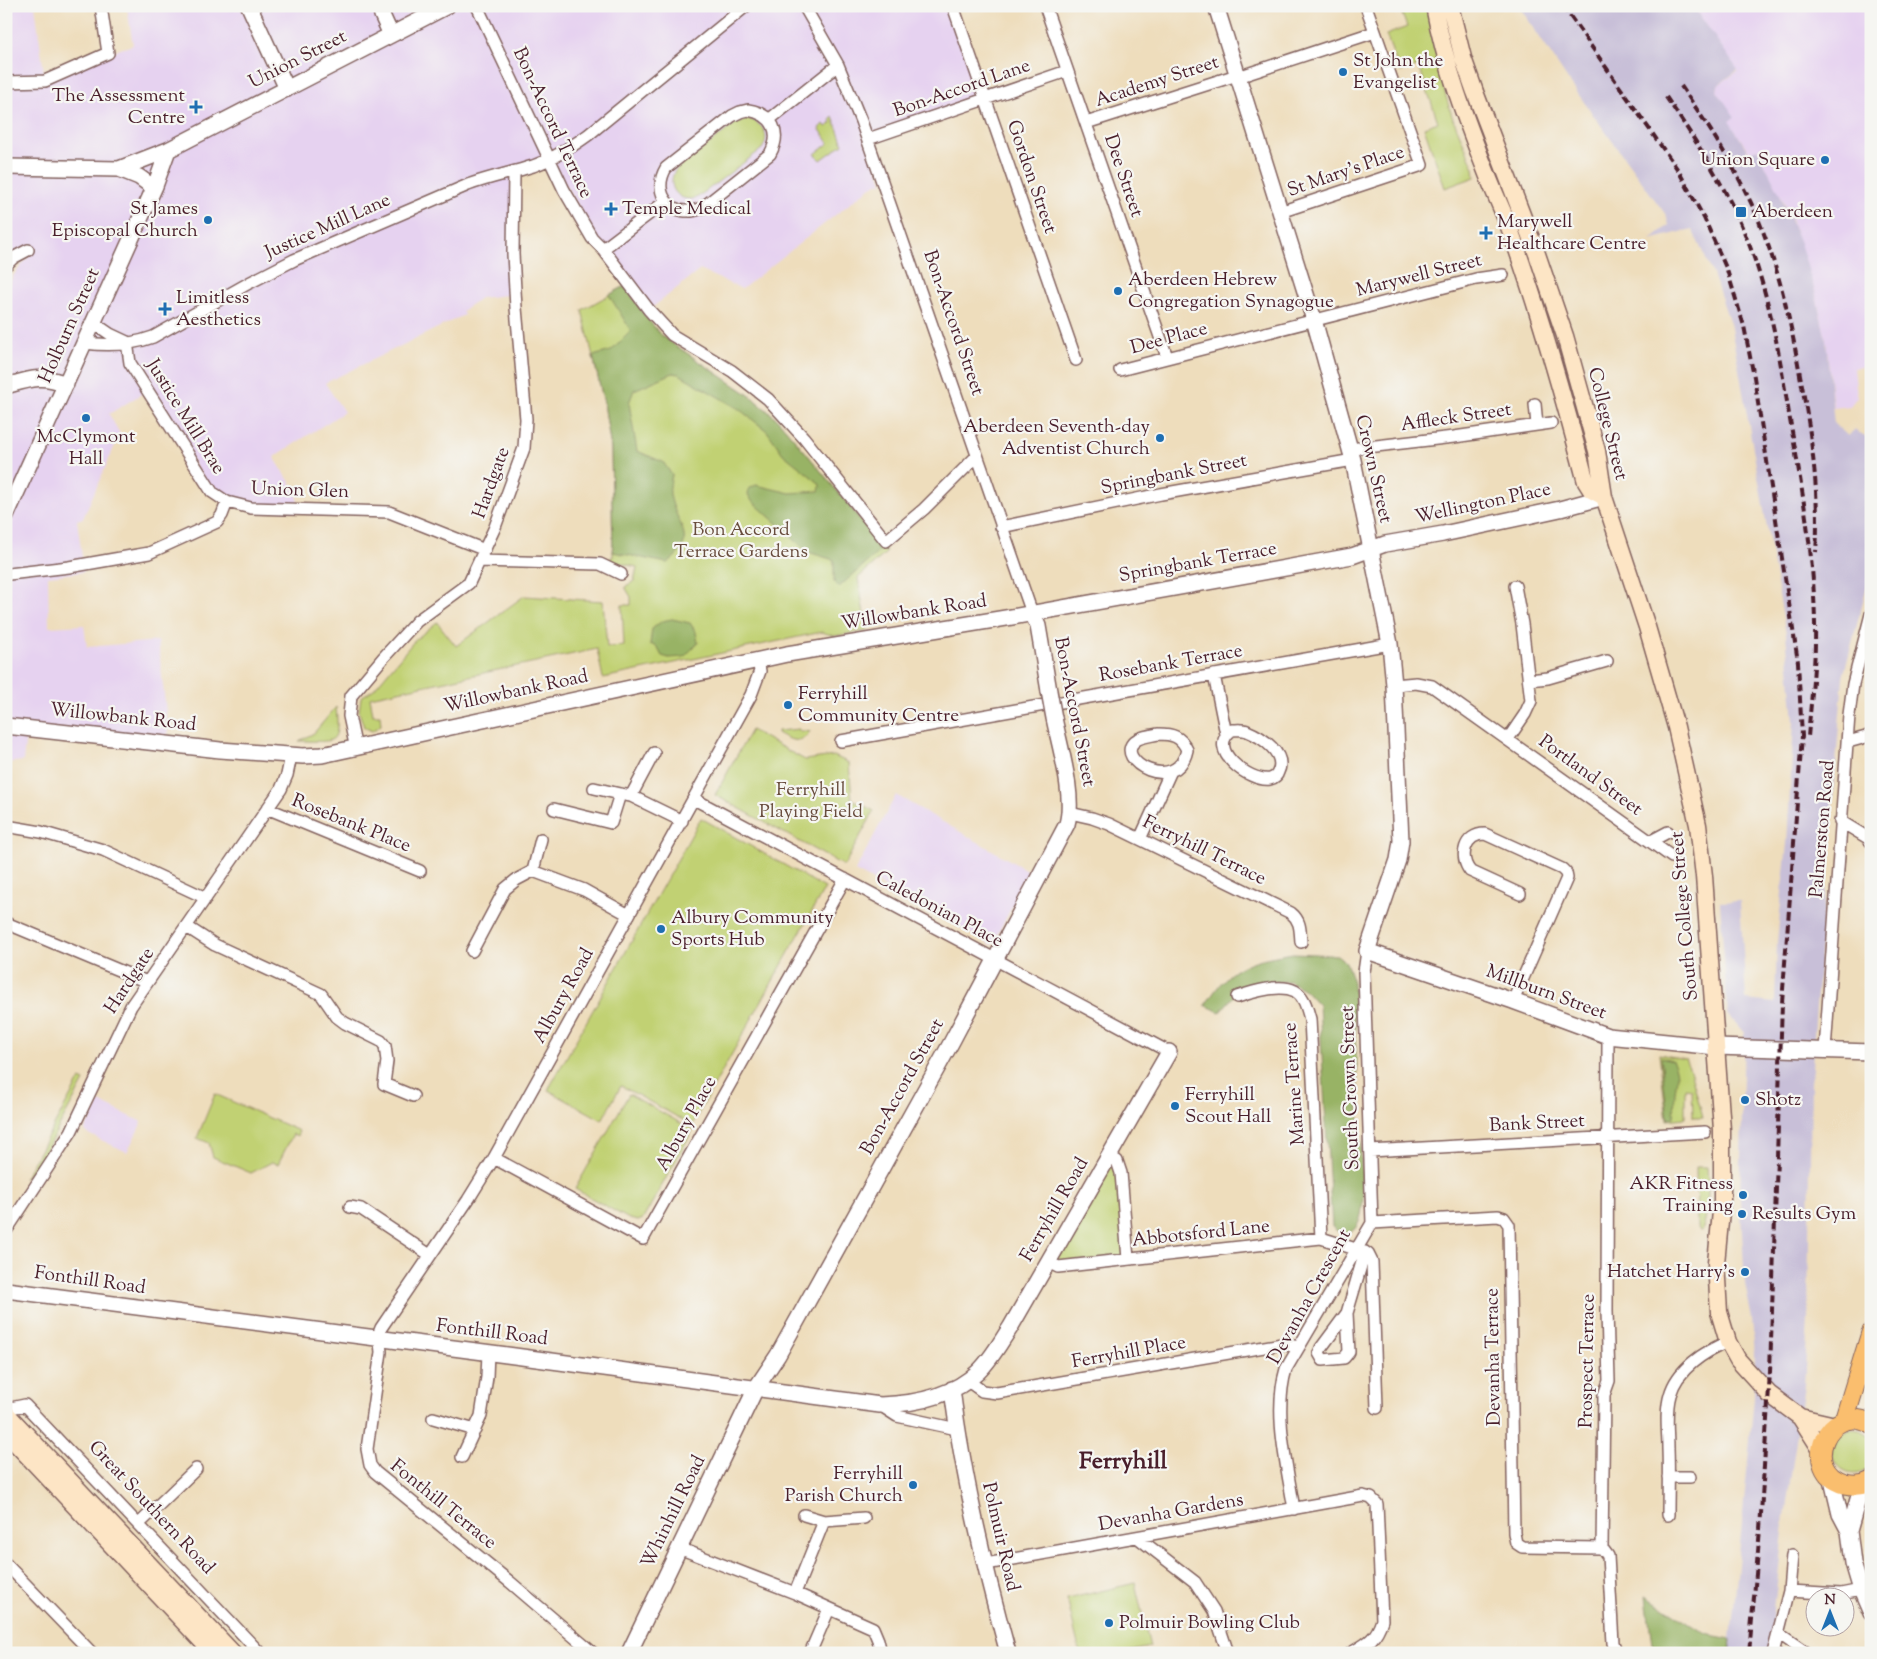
<svg xmlns="http://www.w3.org/2000/svg" width="1877" height="1659" font-family="'Sorts Mill Goudy',serif">
<rect width="100%" height="100%" fill="#f6f6f2"/>
<filter id="ink" filterUnits="userSpaceOnUse"><feTurbulence type="fractalNoise" baseFrequency=".02" numOctaves="2"/><feDisplacementMap in="SourceGraphic" scale="10" xChannelSelector="R" yChannelSelector="G"/><feConvolveMatrix kernelMatrix="1 2 1 2 8 2 1 2 1" color-interpolation-filters="sRGB"/></filter>
<filter id="wash" filterUnits="userSpaceOnUse"><feTurbulence type="fractalNoise" baseFrequency=".0096" numOctaves="4" result="noise"/><feDisplacementMap in="SourceGraphic" scale="20" xChannelSelector="R" yChannelSelector="G"/><feGaussianBlur stdDeviation="1.12" result="paint"/><feColorMatrix in="noise" values="0 0 0 0 0 0 0 0 0 0 0 0 0 0 0 0 0 1.4 0 .05"/><feComposite in="paint" operator="in"/></filter>
<g filter="url(#wash)">
<rect width="100%" height="100%" fill="#eeddbc"/>
<!-- built -->
<path fill="#e6d2f0" d="M6,6H35L45,81L108,53L133,45L127,6H953L985,99L868,139L882,183L875,184L867,190L742,289L700,270L649,310L603,249L550,159L511,171L515,294L480,298L462,311L464,315L325,383L344,412L274,457L297,493L298,511L274,510L212,492L148,390L109,414L120,434L83,518L77,520L84,572L48,576L49,627L84,625L87,647L158,641L168,730L165,749L26,735L23,761L7,763L6,765V290L13,276L29,256L6,260Z
M1693,6H1871V366L1854,368L1857,397L1850,406L1833,408L1826,340L1815,292L1789,213L1757,149L1750,153L1728,121L1734,117L1717,91L1718,85L1738,71Z
M896,795L1030,872L992,945L855,871Z
M100,1102L142,1122L127,1152L86,1133L85,1129Z"/>
<!-- industrial -->
<path fill="#c8bfd8" d="M1519,6H1693L1738,70L1718,85L1717,91L1735,117L1729,121L1749,153L1757,149L1778,190L1800,243L1815,292L1826,340L1834,424L1848,436L1854,430L1871,439V571L1843,677L1816,1006L1811,1083L1808,1320L1804,1385L1784,1523L1769,1653H1717L1719,1637L1731,1639L1754,1397L1755,1354L1752,1319L1745,1284L1740,1199L1744,1033L1728,1014L1720,902L1740,901L1746,1000L1775,1003L1777,942L1787,843L1794,721L1786,634L1738,364L1730,323L1713,274L1692,229L1650,240L1669,225L1666,215L1568,80Z"/>
<!-- green -->
<path fill="#c1d173" stroke="#86784f" d="M1399,6H1428L1443,73L1445,93L1452,116L1474,168L1475,177L1445,188L1424,127L1438,122L1419,66L1400,72L1386,35L1407,27Z
M833,117L843,144L821,160L815,154L829,143L819,128L824,124L826,127L832,123L830,120Z
M749,119C763,123 771,136 762,149L698,197C678,206 663,183 678,167L736,123Z
M625,286L645,316L663,337L749,395L777,419L807,454L887,552L858,578L867,631L834,636L822,632L603,678L597,649L370,697L373,715H380L381,725L372,731L364,727L359,712L361,697L374,689L415,640L437,622L456,646L524,596L603,601L607,647L624,646L622,605H631V597L625,587L634,581L637,567L610,561L611,557H613L611,449L604,403L582,310Z
M336,707C340,747 335,741 299,741L314,733Z
M799,729L800,732L810,731C802,746 789,740 777,733L778,731Z
M751,730L805,760L834,756L849,763L852,799L874,811L844,866L715,795Z
M701,818L825,888L692,1125L621,1086L602,1120L548,1090Z
M1659,1054L1685,1059L1690,1070L1703,1117H1693L1692,1089L1685,1088V1118L1667,1120Z
M80,1079L84,1081L39,1163L24,1179Z
M215,1094L299,1131L297,1136L293,1134L278,1164L272,1162L251,1173L213,1157L209,1143L197,1138Z
M629,1094L693,1130L643,1219L638,1221L629,1219L575,1189Z
M1109,1156L1117,1161L1128,1259L1048,1262Z
M1696,1167H1707C1709,1188 1709,1210 1702,1231H1700L1697,1226Z
M1852,1429L1860,1430L1871,1437V1466C1840,1491 1813,1440 1852,1429Z
M1135,1583L1150,1647L1123,1653H1080L1067,1599Z"/>
<!-- forest -->
<path fill="#98b365" stroke="#716948" d="M625,286L645,316L663,337L749,395L777,419L807,454L883,548L839,587L834,582V560L808,552L751,500L748,494L749,489L756,485L790,493L819,491L820,486L819,483L783,454L767,431L739,409L679,374L673,373L634,390L629,403L637,451L663,462L672,475C671,481 669,489 670,494C675,524 701,540 667,563L613,552L611,449L604,403L593,356L611,351L631,331L609,295Z
M672,619L690,623L696,632L698,643L684,657L669,658L662,656L657,647L650,644L652,629L662,621Z
M1293,953L1337,955L1346,962L1353,982L1363,1197C1362,1212 1361,1232 1343,1235L1332,1227L1319,1005L1305,990L1289,981L1262,983L1238,991L1220,1012L1205,1005C1212,996 1218,985 1227,977C1245,960 1270,957 1293,953Z
M1661,1057L1672,1060C1679,1072 1677,1078 1675,1092C1674,1100 1675,1109 1674,1117L1668,1119Z
M1646,1596L1705,1634L1731,1639L1730,1653H1670L1652,1644Z"/>
</g>
<g filter="url(#ink)">
<g fill="none" stroke-linecap="round" stroke-linejoin="round">
<!-- minor casing -->
<g stroke="#83625e" stroke-width="14">
<path id="minor" d="M477,6L564,190L592,238L603,249L649,310L672,335L732,371L768,399L804,438L886,541L924,509L977,456
M804,6L838,65L861,121L1032,613
M953,6L1076,360
M1045,6L1167,357
M1238,77L1375,32
M6,82L45,81L108,53L101,6
M748,110C773,114 782,133 770,154L702,208C674,220 650,195 666,168L732,116L740,112Z
M770,119L838,65
M1086,123L1237,75
M868,139L1067,71
M1280,212L1422,165L1366,6
M603,249L666,201
M6,265L13,258L28,250
M94,323L110,334L127,342
M127,342L130,363L212,492L227,502L251,508L389,512L485,550
M85,343C108,346 131,345 153,337L249,283L294,260L468,185C490,177 511,173 533,166C553,159 570,148 588,135L746,6
M1120,370L1476,279L1503,275
M1535,404L1537,425
M1350,449L1454,437L1551,423
M1001,527L1161,494L1353,460
M480,561L600,564L621,574
M9,574L69,567L149,553L217,522L222,515L227,502
M1214,675L1226,734
M1529,680L1548,678L1607,661
M1394,685L1416,683L1432,686L1672,857
M1232,730C1237,730 1243,729 1247,731C1262,737 1287,754 1278,772C1277,776 1274,778 1270,779C1249,782 1205,749 1232,730Z
M1158,734C1172,734 1181,736 1187,750C1177,796 1112,760 1135,741C1141,736 1151,736 1158,734Z
M1508,739L1525,714L1531,701L1522,624L1515,586
M841,741L1390,644
M1848,742L1866,737L1871,734
M356,749L349,716L351,696L383,658L417,621L469,583L495,527L524,448L526,419L516,308L513,254L514,172
M594,788L620,794
M631,796L654,753
M694,799L1169,1052
M269,809L420,871
M554,809L611,823L620,794L631,796L682,821
M1070,813L1092,818L1109,824L1291,913C1301,921 1300,930 1301,942
M1840,821L1868,838L1871,842
M6,826L41,832L103,850L206,898
M1140,839L1170,773
M1651,841L1668,832
M533,871L584,890L629,915
M6,923L147,982
M187,927L215,945L321,994L337,1017L345,1023L381,1041L385,1046L387,1061L384,1084L413,1096
M472,951L505,889L516,880L533,871L541,839
M1367,951L1364,972L1372,1223
M1237,997C1252,992 1280,983 1295,991C1305,997 1307,1009 1310,1019L1321,1238
M1513,1001L1567,878L1566,873L1562,869L1485,834C1464,834 1459,857 1470,871L1520,894
M1608,1036L1607,1311L1609,1381L1604,1395L1602,1548L1608,1556L1613,1643L1617,1653
M1825,1050L1849,715L1853,684L1871,614
M1370,1151L1705,1132
M1109,1156L1117,1161L1121,1173L1128,1259
M494,1158L643,1239L845,879
M350,1207L361,1209L430,1255
M1372,1223L1498,1216L1504,1218L1509,1225L1514,1533L1516,1543L1522,1547L1602,1548
M6,1231L71,1132L131,1006L281,789L287,775L291,756
M1048,1262L1058,1267L1321,1238L1365,1252L1368,1254L1372,1262L1377,1408
M1347,1313L1321,1348L1319,1353L1323,1360L1344,1358L1349,1352L1347,1313L1365,1252
M968,1381L982,1391L997,1393L1282,1344L1299,1347
M880,1405L897,1416L957,1429
M6,1409L25,1405L260,1653
M433,1418L475,1430
M462,1457L481,1416L487,1377L488,1352
M1668,1477H1690
M1294,1509C1287,1466 1273,1412 1286,1369L1372,1223
M804,1515L824,1521L864,1518
M1668,1515C1668,1493 1669,1471 1668,1449C1668,1432 1665,1412 1670,1395C1677,1369 1705,1351 1728,1342
M139,1524L196,1469
M1137,1537L1195,1582L1214,1611L1228,1653
M679,1548L795,1593L873,1628L878,1640L881,1653
M6,1564L92,1653
M986,1564L1363,1496L1371,1498L1377,1504L1382,1620C1376,1639 1368,1643 1351,1653
M1789,1591L1841,1594L1861,1590
M795,1593L824,1521
M1778,1633L1807,1653
M593,1653L510,1582L375,1472L370,1465L367,1449L381,1352L379,1333L381,1328L468,1200L494,1158L751,695L760,671L758,661
M810,1653L829,1609
M1773,1653L1789,1591L1792,1555"/>
</g>
<!-- tertiary casing -->
<g stroke="#83625e" stroke-width="18">
<path id="tertiary" d="M249,6L287,89
M380,6L382,15L391,35
M1216,6L1314,320L1353,460L1390,644L1394,685L1401,841L1398,860L1367,951L1513,1001L1608,1036L1716,1047L1871,1052
M6,167L119,169L168,150L447,6
M119,169L139,177L154,188
M6,386C30,379 42,374 66,384
M6,516L155,186L168,150
M1032,613L1038,626L1049,691
M6,726L220,750L303,756L322,755L787,654L1006,618L1352,556L1385,544L1443,534L1560,509L1604,497
M6,1290L507,1355L880,1405C915,1404 952,1397 978,1372C991,1360 1000,1343 1010,1328L1169,1052
M952,1389C963,1478 984,1566 1008,1653
M1831,1476L1840,1514L1849,1531L1853,1563L1861,1590L1871,1613
M1849,1531L1862,1485
M629,1653L756,1388L778,1355L951,1043L1067,824C1075,796 1060,748 1054,718"/>
</g>
<!-- secondary casing -->
<g stroke="#83625e" stroke-width="19">
<path id="secondary" d="M1434,6C1445,66 1467,123 1489,179C1495,194 1502,209 1508,224C1539,309 1563,395 1586,482L1591,490L1604,497
M1450,6L1463,58L1475,92L1537,254L1565,336L1597,451L1604,497L1647,627L1676,727L1698,825L1704,876L1722,1130V1201L1716,1263L1719,1312L1728,1342L1738,1360L1769,1394L1800,1417L1821,1450
M6,1413L233,1653
M1800,1417L1835,1425
M6,1433L213,1653"/>
</g>
<!-- primary casing -->
<g stroke="#83625e" stroke-width="21">
<path id="primary" d="M1844,1421L1871,1333
M1871,1424C1827,1400 1799,1471 1845,1484C1854,1486 1863,1486 1871,1481"/>
</g>
<!-- minor -->
<use href="#minor" stroke="#fff" stroke-width="11"/>
<!-- tertiary -->
<use href="#tertiary" stroke="#fff" stroke-width="15"/>
<!-- secondary -->
<use href="#secondary" stroke="#fde5c5" stroke-width="16"/>
<!-- primary -->
<use href="#primary" stroke="#fabe6e" stroke-width="19"/>
<!-- rail -->
<path stroke="#4a1f2b" stroke-width="4" stroke-dasharray="8 4" stroke-linecap="butt" d="M1563,6L1678,170L1704,218L1727,270L1744,326L1754,377L1798,662L1802,736L1782,1003L1770,1372L1760,1529L1749,1653
M1681,86C1708,125 1733,164 1753,207C1777,261 1790,317 1800,375C1811,432 1820,493 1816,552
M1666,97C1696,141 1725,185 1745,234C1769,292 1779,352 1789,414C1801,483 1814,553 1815,624C1816,662 1811,700 1808,737"/>
<!-- tertiary-bridge casing -->
<g stroke="#83625e" stroke-width="18" stroke-linecap="butt">
<path id="tertiary-bridge" d="M1049,691L1054,718"/>
</g>
<!-- tertiary-bridge -->
<use href="#tertiary-bridge" stroke="#fff" stroke-width="15"/>
</g>
</g>
<!-- markers -->
<g fill="#1f6fb2" stroke="#f6f6f2" stroke-width="2">
<circle cx="1343" cy="72" r="5"/>
<path d="M193.5 99.5h5v5h5v5h-5v5h-5v-5h-5v-5h5z"/>
<circle cx="1825" cy="160" r="5"/>
<path d="M608.5 201.5h5v5h5v5h-5v5h-5v-5h-5v-5h5z"/>
<rect x="1735" y="206" width="12" height="12" rx="2.5"/>
<circle cx="208" cy="220" r="5"/>
<path d="M1483.5 225.5h5v5h5v5h-5v5h-5v-5h-5v-5h5z"/>
<circle cx="1118" cy="291" r="5"/>
<path d="M162.5 301.5h5v5h5v5h-5v5h-5v-5h-5v-5h5z"/>
<circle cx="86" cy="418" r="5"/>
<circle cx="1160" cy="438" r="5"/>
<circle cx="788" cy="705" r="5"/>
<circle cx="661" cy="929" r="5"/>
<circle cx="1745" cy="1100" r="5"/>
<circle cx="1175" cy="1106" r="5"/>
<circle cx="1743" cy="1195" r="5"/>
<circle cx="1742" cy="1214" r="5"/>
<circle cx="1745" cy="1272" r="5"/>
<circle cx="913" cy="1485" r="5"/>
<circle cx="1109" cy="1623" r="5"/>
</g>
<g text-anchor="middle" dominant-baseline="central" stroke-width="4.5" stroke-linejoin="round" paint-order="stroke">
<!-- street labels -->
<g font-size="19" fill="#4a1f2b" stroke="#f6f6f2">
<text transform="translate(298 60) rotate(-27)">Union Street</text>
<text transform="translate(1157 82) rotate(-18)">Academy Street</text>
<text transform="translate(962 89) rotate(-19)">Bon-Accord Lane</text>
<text transform="translate(552 123) rotate(65)">Bon-Accord Terrace</text>
<text transform="translate(1346 172) rotate(-19)">St Mary's Place</text>
<text transform="translate(1123 176) rotate(71)">Dee Street</text>
<text transform="translate(1031 177) rotate(71)">Gordon Street</text>
<text transform="translate(328 227) rotate(-24)">Justice Mill Lane</text>
<text transform="translate(1419 276) rotate(-14)">Marywell Street</text>
<text transform="translate(953 323) rotate(71)">Bon-Accord Street</text>
<text transform="translate(70 326) rotate(-66)">Holburn Street</text>
<text transform="translate(1169 339) rotate(-15)">Dee Place</text>
<text transform="translate(185 417) rotate(58)">Justice Mill Brae</text>
<text transform="translate(1456 418) rotate(-8)">Affleck Street</text>
<text transform="translate(1607 424) rotate(76)">College Street</text>
<text transform="translate(1373 469) rotate(77)">Crown Street</text>
<text transform="translate(1174 475) rotate(-11)">Springbank Street</text>
<text transform="translate(492 483) rotate(-70)">Hardgate</text>
<text transform="translate(300 491) rotate(2)">Union Glen</text>
<text transform="translate(1483 504) rotate(-12)">Wellington Place</text>
<text transform="translate(1198 563) rotate(-10)">Springbank Terrace</text>
<text transform="translate(914 613) rotate(-9)">Willowbank Road</text>
<text transform="translate(1171 664) rotate(-10)">Rosebank Terrace</text>
<text transform="translate(516 692) rotate(-12)">Willowbank Road</text>
<text transform="translate(1074 712) rotate(79)">Bon-Accord Street</text>
<text transform="translate(123 718) rotate(6)">Willowbank Road</text>
<text transform="translate(1590 776) rotate(36)">Portland Street</text>
<text transform="translate(351 824) rotate(22)">Rosebank Place</text>
<text transform="translate(1823 829) rotate(-85)">Palmerston Road</text>
<text transform="translate(1204 851) rotate(26)">Ferryhill Terrace</text>
<text transform="translate(939 910) rotate(28)">Caledonian Place</text>
<text transform="translate(1685 916) rotate(-95)">South College Street</text>
<text transform="translate(130 981) rotate(-57)">Hardgate</text>
<text transform="translate(1546 993) rotate(20)">Millburn Street</text>
<text transform="translate(564 996) rotate(-61)">Albury Road</text>
<text transform="translate(1295 1084) rotate(-94)">Marine Terrace</text>
<text transform="translate(903 1087) rotate(-61)">Bon-Accord Street</text>
<text transform="translate(1351 1088) rotate(-92)">South Crown Street</text>
<text transform="translate(687 1124) rotate(-61)">Albury Place</text>
<text transform="translate(1537 1124) rotate(-3)">Bank Street</text>
<text transform="translate(1055 1210) rotate(-60)">Ferryhill Road</text>
<text transform="translate(1201 1234) rotate(-6)">Abbotsford Lane</text>
<text transform="translate(90 1281) rotate(8)">Fonthill Road</text>
<text transform="translate(1310 1297) rotate(-61)">Devanha Crescent</text>
<text transform="translate(492 1333) rotate(7)">Fonthill Road</text>
<text transform="translate(1129 1353) rotate(-10)">Ferryhill Place</text>
<text transform="translate(1494 1357) rotate(-91)">Devanha Terrace</text>
<text transform="translate(1588 1361) rotate(-89)">Prospect Terrace</text>
<text transform="translate(443 1505) rotate(39)">Fonthill Terrace</text>
<text transform="translate(151 1508) rotate(47)">Great Southern Road</text>
<text transform="translate(674 1512) rotate(-64)">Whinhill Road</text>
<text transform="translate(1171 1513) rotate(-10)">Devanha Gardens</text>
<text transform="translate(1000 1537) rotate(77)">Polmuir Road</text>
</g>
<!-- poi labels -->
<g font-size="19" fill="#4a1f2b" stroke="#f6f6f2" text-anchor="start">
<text x="1353" y="61">St John the<tspan x="1353" dy="22">Evangelist</tspan></text>
<text x="185" y="96" text-anchor="end">The Assessment<tspan x="185" dy="22">Centre</tspan></text>
<text x="1815" y="160" text-anchor="end">Union Square</text>
<text x="198" y="209" text-anchor="end">St James<tspan x="198" dy="22">Episcopal Church</tspan></text>
<text x="622" y="209">Temple Medical</text>
<text x="1752" y="212">Aberdeen</text>
<text x="1497" y="222">Marywell<tspan x="1497" dy="22">Healthcare Centre</tspan></text>
<text x="1128" y="280">Aberdeen Hebrew<tspan x="1128" dy="22">Congregation Synagogue</tspan></text>
<text x="176" y="298">Limitless<tspan x="176" dy="22">Aesthetics</tspan></text>
<text x="1150" y="427" text-anchor="end">Aberdeen Seventh-day<tspan x="1150" dy="22">Adventist Church</tspan></text>
<text x="86" y="437" text-anchor="middle">McClymont<tspan x="86" dy="22">Hall</tspan></text>
<text x="798" y="694">Ferryhill<tspan x="798" dy="22">Community Centre</tspan></text>
<text x="671" y="918">Albury Community<tspan x="671" dy="22">Sports Hub</tspan></text>
<text x="1185" y="1095">Ferryhill<tspan x="1185" dy="22">Scout Hall</tspan></text>
<text x="1755" y="1100">Shotz</text>
<text x="1733" y="1184" text-anchor="end">AKR Fitness<tspan x="1733" dy="22">Training</tspan></text>
<text x="1752" y="1214">Results Gym</text>
<text x="1735" y="1272" text-anchor="end">Hatchet Harry's</text>
<text x="903" y="1474" text-anchor="end">Ferryhill<tspan x="903" dy="22">Parish Church</tspan></text>
<text x="1119" y="1623">Polmuir Bowling Club</text>
</g>
<!-- park labels -->
<g font-size="19" fill="#684c3d" stroke="#f6f6f2">
<text x="741" y="530">Bon Accord<tspan x="741" dy="22">Terrace Gardens</tspan></text>
<text x="811" y="790">Ferryhill<tspan x="811" dy="22">Playing Field</tspan></text>
</g>
<!-- district labels -->
<g font-size="24" font-weight="bold" fill="#4a1f2b" stroke="#f6f6f2">
<text x="1123" y="1462">Ferryhill</text>
</g>
</g>
<!-- margin -->
<rect width="1877" height="1659" fill="none" stroke="#f6f6f2" stroke-width="25"/>
<!-- north arrow -->
<g transform="translate(1830 1612)"><circle r="24" fill="#f6f6f2" stroke="#b1a0a2"/>
<path d="M0-4L9 19L0 12L-9 19Z" fill="#1f6fb2"/>
<text y="-8" font-size="14" font-weight="bold" text-anchor="middle" fill="#4a1f2b">N</text>
</g>
</svg>
